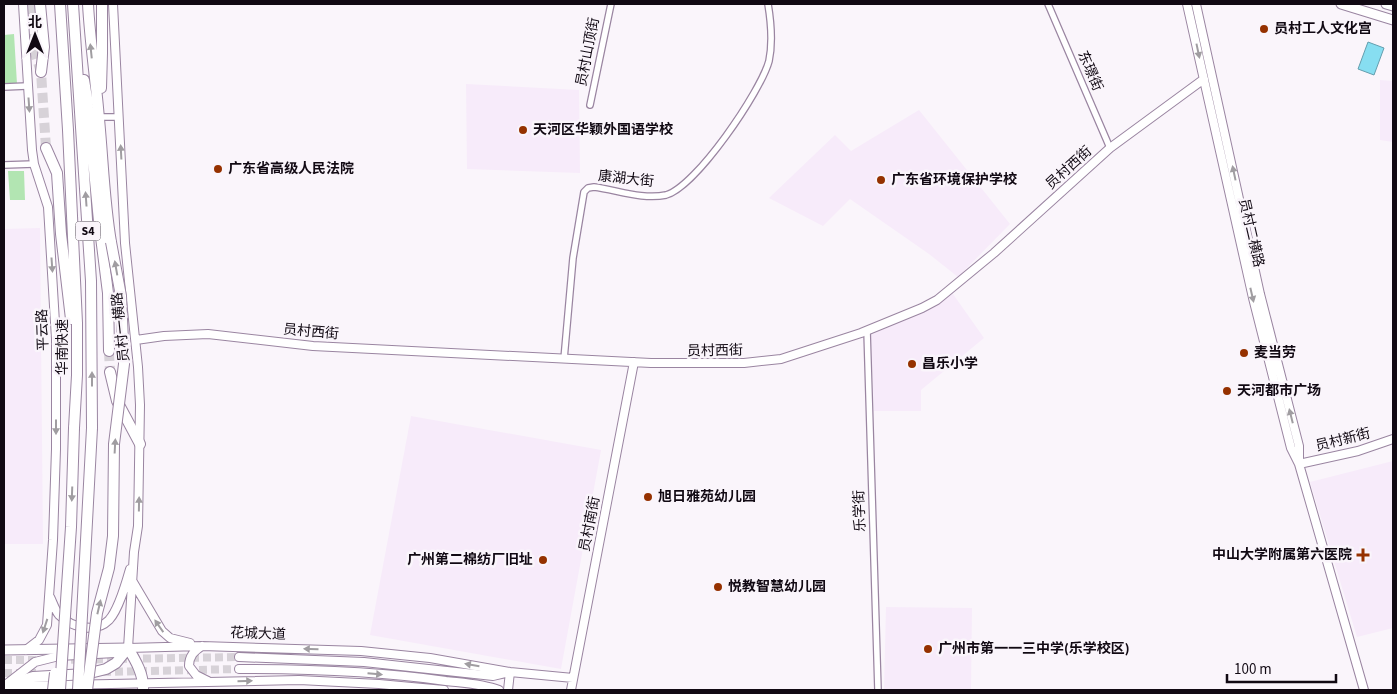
<svg xmlns="http://www.w3.org/2000/svg" width="1397" height="694" font-family="'Source Sans 3','Noto Sans SC',sans-serif">
<rect width="100%" height="100%" fill="#faf5fb"/>
<!-- built -->
<path fill="#f7ebfa" d="M1380,80L1393,81V142L1380,140Z
M466,84L579,90L580,173L467,169Z
M919,110L1010,224L958,277L929,254L850,199L823,226L769,198L835,135L851,151Z
M40,228L43,544H4V229Z
M953,294L984,338L921,390V411H874L871,335Z
M411,416L601,450L561,669L370,635Z
M1393,461V628L1357,637L1310,482Z
M886,607L972,608L971,689L884,690Z"/>
<!-- green -->
<path fill="#b2e5b2" d="M14,34L17,84L4,85V35Z
M8,171H24L25,200H10Z"/>
<!-- water -->
<path fill="#87def1" stroke="#649eae" d="M1368,42L1384,48L1374,75L1358,69Z"/>
<g fill="none" stroke-linecap="round" stroke-linejoin="round">
<!-- tertiary-tunnel -->
<path stroke="#d7d2d8" stroke-width="8" stroke-dasharray="8 4" stroke-linecap="butt" d="M4,660H40
M59,660L239,657
M103,672L239,669
M4,673H39"/>
<!-- motorway-tunnel -->
<path stroke="#d7d2d8" stroke-width="10" stroke-dasharray="10 5" stroke-linecap="butt" d="M31,4L35,53L41,72L46,148
M109,351L110,372"/>
<!-- minor casing -->
<g stroke="#9a85a1" stroke-width="8">
<path id="minor" d="M1048,4L1110,148
M4,87L27,86
M590,105L611,4
M99,117H119
M4,165L34,164
M867,330L878,690
M564,359L573,258L584,192L588,188L594,187C617,190 643,200 666,195C696,187 761,91 769,61C773,42 771,22 768,4"/>
</g>
<!-- tertiary casing -->
<g stroke="#9a85a1" stroke-width="10">
<path id="tertiary" d="M23,4L32,150L34,164L48,207L56,339V449L53,540L47,625L39,640L26,650
M113,4L125,243L138,367L140,405L138,526L134,552L128,648
M1187,4L1253,298L1291,448L1299,464L1364,690
M1196,4L1260,294L1299,446V462
M136,340L164,336L208,334L313,346L651,363H744L781,359L861,333L922,308L937,300L994,253L1110,148L1204,79
M1299,464L1358,451L1393,439
M133,582L162,631L170,638L190,643
M50,597C53,603 55,610 59,615C71,627 95,634 109,620C119,609 126,583 130,569
M202,646C194,651 189,656 189,666L196,675L208,681
M239,657L364,662L493,676L510,672L508,690
M239,669C308,669 377,671 446,681C463,683 483,684 499,690
M8,683L35,662L59,656L115,653L128,648L202,646L361,651L430,658L510,672L573,678
M14,686L299,680L379,684L444,690
M571,690L634,362"/>
</g>
<!-- secondary casing -->
<g stroke="#9a85a1" stroke-width="11">
<path id="secondary" d="M1341,4L1393,20"/>
</g>
<!-- primary casing -->
<g stroke="#9a85a1" stroke-width="11">
<path id="primary" d="M1386,4L1393,6
M4,650L128,648"/>
</g>
<!-- motorway casing -->
<g stroke="#9a85a1" stroke-width="12">
<path id="motorway" d="M40,4L44,47L41,72
M60,4L68,130L77,323V375L74,428
M73,4L91,281L92,428
M88,4C90,42 96,81 99,119C103,160 104,201 111,242
M84,80L87,98L99,221L108,293L109,351
M101,88L102,53V4
M46,148L57,173L61,234L71,319
M110,372L117,401L140,444
M4,689V686L33,677L86,674L106,669L116,663L128,648C136,661 144,675 143,690"/>
</g>
<!-- minor -->
<use href="#minor" stroke="#fff" stroke-width="5.5"/>
<!-- tertiary -->
<use href="#tertiary" stroke="#fff" stroke-width="8"/>
<!-- secondary -->
<use href="#secondary" stroke="#fff" stroke-width="9"/>
<!-- primary -->
<use href="#primary" stroke="#fff" stroke-width="9"/>
<!-- motorway -->
<use href="#motorway" stroke="#fff" stroke-width="10"/>
<!-- motorway-bridge casing -->
<g stroke="#9a85a1" stroke-width="12" stroke-linecap="butt">
<path id="motorway-bridge" d="M53,690L55,673
M60,690L71,527L74,428
M78,690L92,428
M87,690L97,613L109,568L113,536L114,444L124,364L121,296L111,242"/>
</g>
<!-- motorway-bridge -->
<use href="#motorway-bridge" stroke="#fff" stroke-width="10"/>
</g>
<!-- one-way arrows -->
<defs><path id="oneway-solid" d="M-6-.8H1V-3.2L6.5 0L1 3.2V.8H-6Z" transform="scale(1.25)"/></defs>
<g fill="#a09da1">
<use href="#oneway-solid" transform="translate(91 51) rotate(-96)"/>
<use href="#oneway-solid" transform="translate(1198 51) rotate(78)"/>
<use href="#oneway-solid" transform="translate(29 105) rotate(86)"/>
<use href="#oneway-solid" transform="translate(121 152) rotate(-93)"/>
<use href="#oneway-solid" transform="translate(1234 173) rotate(-102)"/>
<use href="#oneway-solid" transform="translate(86 199) rotate(-94)"/>
<use href="#oneway-solid" transform="translate(52 265) rotate(86)"/>
<use href="#oneway-solid" transform="translate(116 268) rotate(-100)"/>
<use href="#oneway-solid" transform="translate(1252 295) rotate(77)"/>
<use href="#oneway-solid" transform="translate(92 379) rotate(-90)"/>
<use href="#oneway-solid" transform="translate(1291 416) rotate(-104)"/>
<use href="#oneway-solid" transform="translate(56 427) rotate(90)"/>
<use href="#oneway-solid" transform="translate(115 446) rotate(-87)"/>
<use href="#oneway-solid" transform="translate(72 494) rotate(92)"/>
<use href="#oneway-solid" transform="translate(139 504) rotate(-89)"/>
<use href="#oneway-solid" transform="translate(99 607) rotate(-77)"/>
<use href="#oneway-solid" transform="translate(45 626) rotate(108)"/>
<use href="#oneway-solid" transform="translate(159 626) rotate(-125)"/>
<use href="#oneway-solid" transform="translate(311 649) rotate(-178)"/>
<use href="#oneway-solid" transform="translate(472 665) rotate(-170)"/>
<use href="#oneway-solid" transform="translate(375 674) rotate(5)"/>
<use href="#oneway-solid" transform="translate(245 681) rotate(-1)"/>
</g>
<!-- markers -->
<g fill="#953100" stroke="#faf5fb" stroke-width="2">
<circle cx="1264" cy="29" r="5"/>
<circle cx="523" cy="130" r="5"/>
<circle cx="218" cy="169" r="5"/>
<circle cx="881" cy="180" r="5"/>
<circle cx="1244" cy="353" r="5"/>
<circle cx="912" cy="364" r="5"/>
<circle cx="1227" cy="391" r="5"/>
<circle cx="648" cy="497" r="5"/>
<path d="M1360.5 547.5h5v5h5v5h-5v5h-5v-5h-5v-5h5z"/>
<circle cx="543" cy="560" r="5"/>
<circle cx="718" cy="587" r="5"/>
<circle cx="928" cy="649" r="5"/>
</g>
<g text-anchor="middle" dominant-baseline="central" stroke-width="5" stroke-linejoin="round" paint-order="stroke">
<!-- shield labels -->
<rect fill="#faf5fb" stroke="#575059" stroke-width="1" x="75.5" y="221.5" width="25" height="19" rx="4"/>
<g font-size="12" font-weight="bold" fill="#110913">
<text x="88" y="231">S4</text>
</g>
<!-- poi labels -->
<g font-size="14" font-weight="bold" fill="#110913" stroke="#faf5fb" text-anchor="start">
<text x="1274" y="29">员村工人文化宫</text>
<text x="533" y="130">天河区华颖外国语学校</text>
<text x="228" y="169">广东省高级人民法院</text>
<text x="891" y="180">广东省环境保护学校</text>
<text x="1254" y="353">麦当劳</text>
<text x="922" y="364">昌乐小学</text>
<text x="1237" y="391">天河都市广场</text>
<text x="658" y="497">旭日雅苑幼儿园</text>
<text x="1352" y="555" text-anchor="end">中山大学附属第六医院</text>
<text x="533" y="560" text-anchor="end">广州第二棉纺厂旧址</text>
<text x="728" y="587">悦教智慧幼儿园</text>
<text x="938" y="649">广州市第一一三中学(乐学校区)</text>
</g>
<!-- street labels -->
<g font-size="14" fill="#110913" stroke="#faf5fb">
<text transform="translate(588 52) rotate(-79)">员村山顶街</text>
<text transform="translate(1090 71) rotate(67)">东璟街</text>
<text transform="translate(1069 168) rotate(-42)">员村西街</text>
<text transform="translate(626 179) rotate(6)">康湖大街</text>
<text transform="translate(1251 233) rotate(77)">员村二横路</text>
<text transform="translate(121 327) rotate(-96)">员村一横路</text>
<text transform="translate(43 330) rotate(-92)">平云路</text>
<text transform="translate(311 332) rotate(5)">员村西街</text>
<text transform="translate(63 347) rotate(-90)">华南快速</text>
<text transform="translate(715 351) rotate(-1)">员村西街</text>
<text transform="translate(1343 440) rotate(-14)">员村新街</text>
<text transform="translate(860 511) rotate(-92)">乐学街</text>
<text transform="translate(590 524) rotate(-79)">员村南街</text>
<text transform="translate(258 634) rotate(2)">花城大道</text>
</g>
</g>
<!-- border -->
<rect width="1397" height="694" fill="none" stroke="#110913" stroke-width="10"/>
<!-- north arrow -->
<g transform="translate(35 35)" stroke="#faf5fb" stroke-width="4" paint-order="stroke">
<path d="M0-4L9 19L0 12L-9 19Z" fill="#110913"/>
<text y="-8" font-size="14" font-weight="bold" text-anchor="middle" fill="#110913">北</text>
</g>
<!-- scale -->
<path d="M1227 674v8h109v-8" fill="none" stroke="#110913" stroke-width="2.5"/>
<text x="1234" y="674" font-size="15" fill="#110913" stroke="#faf5fb" stroke-width="4" paint-order="stroke">100 m</text>
</svg>
